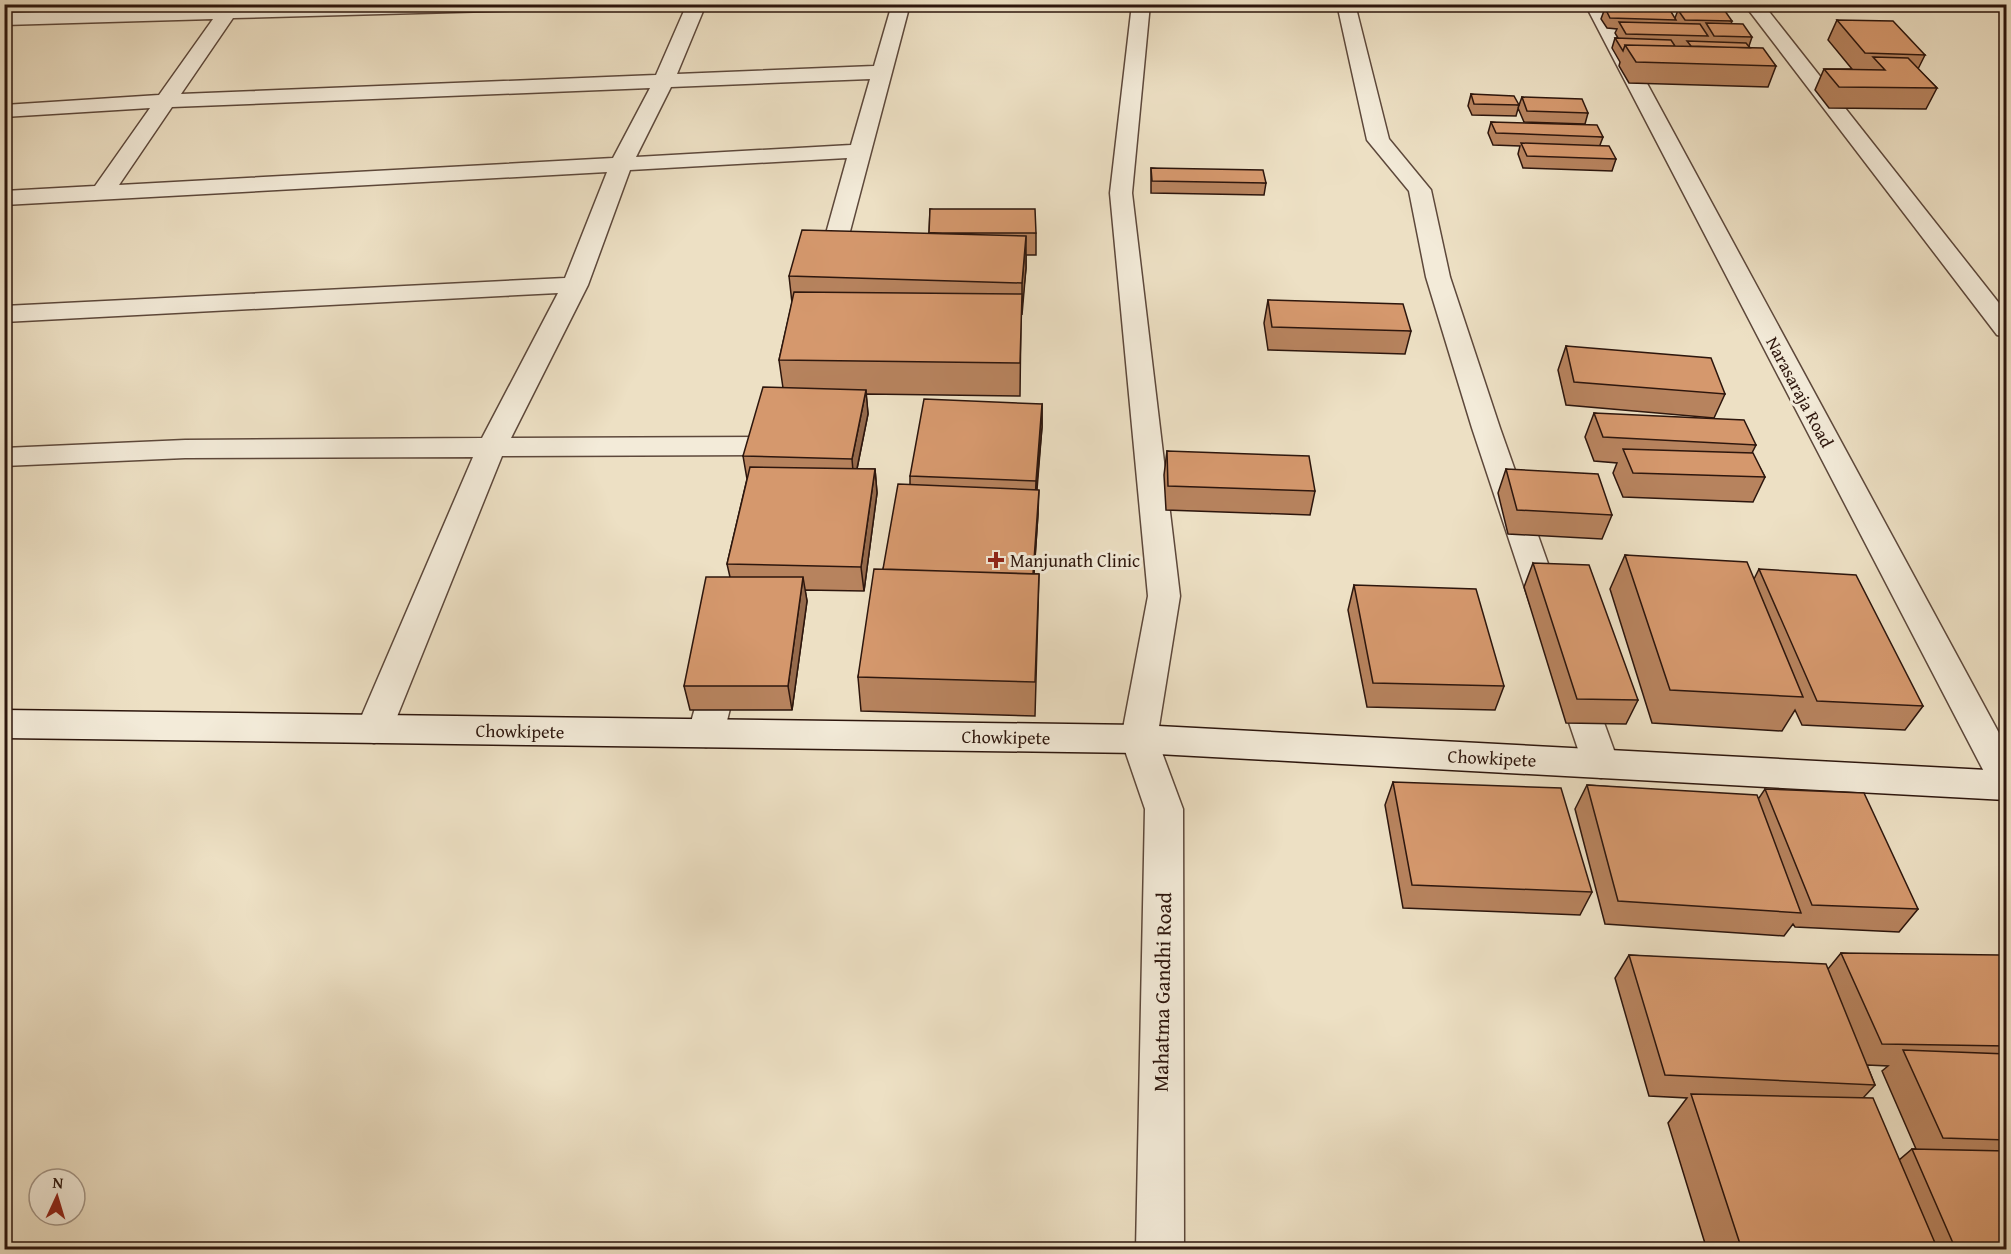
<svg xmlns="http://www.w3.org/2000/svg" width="2011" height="1254" font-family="'Gentium Book Plus',serif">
<rect width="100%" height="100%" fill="#ede0c4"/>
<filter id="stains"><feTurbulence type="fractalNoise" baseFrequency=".00333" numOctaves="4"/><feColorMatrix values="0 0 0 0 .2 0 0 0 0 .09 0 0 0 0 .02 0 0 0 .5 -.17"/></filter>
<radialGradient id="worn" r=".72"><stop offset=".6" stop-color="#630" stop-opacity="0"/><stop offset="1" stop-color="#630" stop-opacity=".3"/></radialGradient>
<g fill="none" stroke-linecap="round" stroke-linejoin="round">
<!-- street casing -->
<g stroke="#5d483b" stroke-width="3">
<path id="street" d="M223,4H242L241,7L539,4L537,8L530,10L233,18L181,94L656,75L687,4H706L677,74L874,66L892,4H910L839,273L836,278L827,280L818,278L815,273L847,158L630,170L588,285L511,438L778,437L788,440L792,446L788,452L778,455L502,456L392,729L387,739L374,743L361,739L356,729L473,457L185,458L4,466V448L185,440L482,438L558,293L4,322V306L565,278L607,172L4,205V191L95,186L150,108L4,117V105L159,95L213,19L4,25V13L221,7ZM870,79L851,145L636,157L671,87ZM650,88L613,158L119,185L172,107Z
M1132,4H1150L1132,193L1180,596L1157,739L1183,809L1184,1250H1136L1145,809L1121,739L1148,596L1110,193Z
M1337,4H1355L1389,139L1431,190L1450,277L1500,428L1563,606L1558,614L1547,618L1536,614L1531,606L1472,428L1426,277L1409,191L1367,140Z
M1585,4H1604L2006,746V793L1993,789Z
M1744,4H1763L2006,312V337L1997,335Z
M723,655L735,659L740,668L724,733L719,743L706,747L693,743L688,733L706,668L711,659Z
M1572,668L1584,672L1589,681L1619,764L1614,774L1601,778L1588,774L1583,764L1555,681L1560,672Z"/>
</g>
<!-- secondary casing -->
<g stroke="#2d160d" stroke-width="3">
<path id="secondary" d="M4,710L1139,725L2006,771V800L1139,753L4,738Z"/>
</g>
<!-- street -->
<use href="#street" fill="#f3ebd9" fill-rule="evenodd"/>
<!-- secondary -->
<use href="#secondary" fill="#f3ebd9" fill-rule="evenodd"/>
</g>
<!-- wall -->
<path fill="#b7835e" stroke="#2d160d" stroke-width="1.5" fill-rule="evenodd" d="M1634,4H1672V6L1635,5Z
M1681,4H1717L1716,6H1682Z
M1605,8L1675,18L1678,10L1732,21L1731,24L1752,37L1749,46L1750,48L1776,66L1768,87L1629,83L1619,66L1620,62L1612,48L1615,38H1618L1615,33L1617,29L1607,28L1601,19Z
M1837,20L1925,55L1918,69L1937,88L1926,109L1829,108L1815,90L1824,69H1852L1828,40Z
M1471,94L1519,105L1516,116L1472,115L1468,106Z
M1522,97L1588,113L1585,124L1524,122L1518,108Z
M1491,122L1603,137L1600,145L1616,159L1612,171L1523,168L1518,154L1520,146L1493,145L1488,133Z
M1151,168L1266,183L1264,195L1151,193Z
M930,209L1036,233V255H1026V268L1021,315L1020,396L866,394L868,414L857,469H875L877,493L864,591L805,590L807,601L792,710H690L684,686L730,577L727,564L747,479L743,456L783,388L779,360L792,303L789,276L929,234Z
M1268,300L1411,331L1405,354L1268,350L1264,323Z
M1566,346L1725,394L1714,418L1566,405L1558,370Z
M1042,404V427L1037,490L1038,514L1034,574H1039L1035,716L861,711L858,677L883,569L910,485V476Z
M1594,413L1756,445L1752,453L1765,477L1753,502L1623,497L1613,473L1617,463L1594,461L1585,437Z
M1167,451L1315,491L1310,515L1166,510L1164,475Z
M1506,469L1612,515L1602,539L1508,534L1498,493Z
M1625,555L1754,579L1759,569L1923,706L1905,730L1802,725L1795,710L1782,731L1652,723L1610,589Z
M1533,563L1638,700L1626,724L1566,723L1524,587Z
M1354,585L1504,686L1495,710L1367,707L1348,610Z
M1393,782L1592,892L1580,915L1403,908L1385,805Z
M1587,785L1759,798L1765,789L1918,909L1899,932L1795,927L1793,924L1784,936L1605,924L1575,809Z
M1841,953L2007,969V1250H1707L1668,1123L1687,1098L1649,1096L1615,978L1629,955L1828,969ZM1867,1065L1888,1066L1882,1071L1916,1149H1912L1899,1160L1863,1098L1875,1085Z"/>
<!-- shaded-wall -->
<path fill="#956a4c" stroke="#2d160d" stroke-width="1.5" d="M1026,236V268L1022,315V283Z
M866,390L868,414L854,483L852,459Z
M1042,404V427L1035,505L1036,481Z
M875,469L877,493L864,591L861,567Z
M1039,490L1038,514L1032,601V577Z
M803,577L807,601L792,710L788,686Z"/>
<!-- building -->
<path fill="#d5986d" stroke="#2d160d" stroke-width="1.5" d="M1605,8L1670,10L1676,20L1610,18Z
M1678,10L1725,11L1732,21L1685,20Z
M1837,20L1893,21L1925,55L1865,53Z
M1619,22L1700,24L1708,36L1626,34Z
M1706,23L1743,24L1752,37L1714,36Z
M1615,38L1671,40L1675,46L1625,45L1623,51Z
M1687,41L1746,43L1750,48L1691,46Z
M1625,45L1763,48L1776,66L1636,62Z
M1873,57L1908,58L1937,88L1839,87L1824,69L1885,70Z
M1471,94L1514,96L1519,105L1474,104Z
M1522,97L1582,99L1588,113L1527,111Z
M1491,122L1597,125L1603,137L1496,133Z
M1521,143L1609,146L1616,159L1527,156Z
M1151,168L1263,170L1266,183L1152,181Z
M930,209H1035L1036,233H929Z
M802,230L1026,236L1022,283L789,276Z
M794,292L1022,294L1020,363L779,360Z
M1268,300L1403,304L1411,331L1272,327Z
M1566,346L1711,358L1725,394L1574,382Z
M763,387L866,390L852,459L743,456Z
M924,399L1042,404L1036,481L910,476Z
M1594,413L1744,420L1756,445L1603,437Z
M1623,449L1753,453L1765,477L1633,473Z
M1167,451L1309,456L1315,491L1168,486Z
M750,467L875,469L861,567L727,564Z
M1506,469L1598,474L1612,515L1517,510Z
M898,484L1039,490L1033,574L883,569Z
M1625,555L1747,562L1803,697L1670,690Z
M1533,563L1589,565L1638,700L1577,699Z
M874,569L1039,574L1035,682L858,677Z
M1759,569L1856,575L1923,706L1817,701Z
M706,577H803L788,686H684Z
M1354,585L1476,589L1504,686L1373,683Z
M1393,782L1561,788L1592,892L1412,885Z
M1587,785L1757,795L1801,913L1618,901Z
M1765,789L1864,793L1918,909L1812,905Z
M1841,953L1999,955L2007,969V1046L1882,1044Z
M1629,955L1826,964L1875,1085L1665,1075Z
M1903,1050L2007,1054V1140L1943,1138Z
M1691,1094L1873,1098L1938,1250H1742Z
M1912,1149L2007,1151V1250H1956Z"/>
<!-- markers -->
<path fill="#8f2418" stroke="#f3ebd9" stroke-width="2" d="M993 551h6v6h6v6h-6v6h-6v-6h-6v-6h6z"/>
<g text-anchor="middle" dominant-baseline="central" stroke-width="6" stroke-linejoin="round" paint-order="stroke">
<!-- street labels -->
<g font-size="18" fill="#2d160d" stroke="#f3ebd9">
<text transform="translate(1800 392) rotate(62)">Narasaraja Road</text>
<text transform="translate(520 731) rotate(1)">Chowkipete</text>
<text transform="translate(1006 737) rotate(1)">Chowkipete</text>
<text transform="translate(1492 758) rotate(3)">Chowkipete</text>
</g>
<!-- poi labels -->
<g font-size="18" fill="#2d160d" stroke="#f3ebd9" text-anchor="start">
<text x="1010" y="560">Manjunath Clinic</text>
</g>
<!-- near-street labels -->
<g font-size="21" fill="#2d160d" stroke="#f3ebd9">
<text transform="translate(1162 992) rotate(-89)">Mahatma Gandhi Road</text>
</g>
</g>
<!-- margin -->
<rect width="2011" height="1254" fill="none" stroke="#ede0c4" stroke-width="24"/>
<rect x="6" y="6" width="1999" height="1242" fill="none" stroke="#2d160d" stroke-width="3"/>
<rect x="12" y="12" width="1987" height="1230" fill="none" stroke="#2d160d" stroke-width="1.5"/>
<!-- north arrow -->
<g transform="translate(57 1197) rotate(4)"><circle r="28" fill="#f3ebd9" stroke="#a49687" stroke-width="1.5"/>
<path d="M0-4.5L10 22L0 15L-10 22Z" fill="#8f2418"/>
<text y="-9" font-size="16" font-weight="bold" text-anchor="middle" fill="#2d160d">N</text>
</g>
<rect width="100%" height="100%" filter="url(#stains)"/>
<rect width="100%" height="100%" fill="url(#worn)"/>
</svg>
